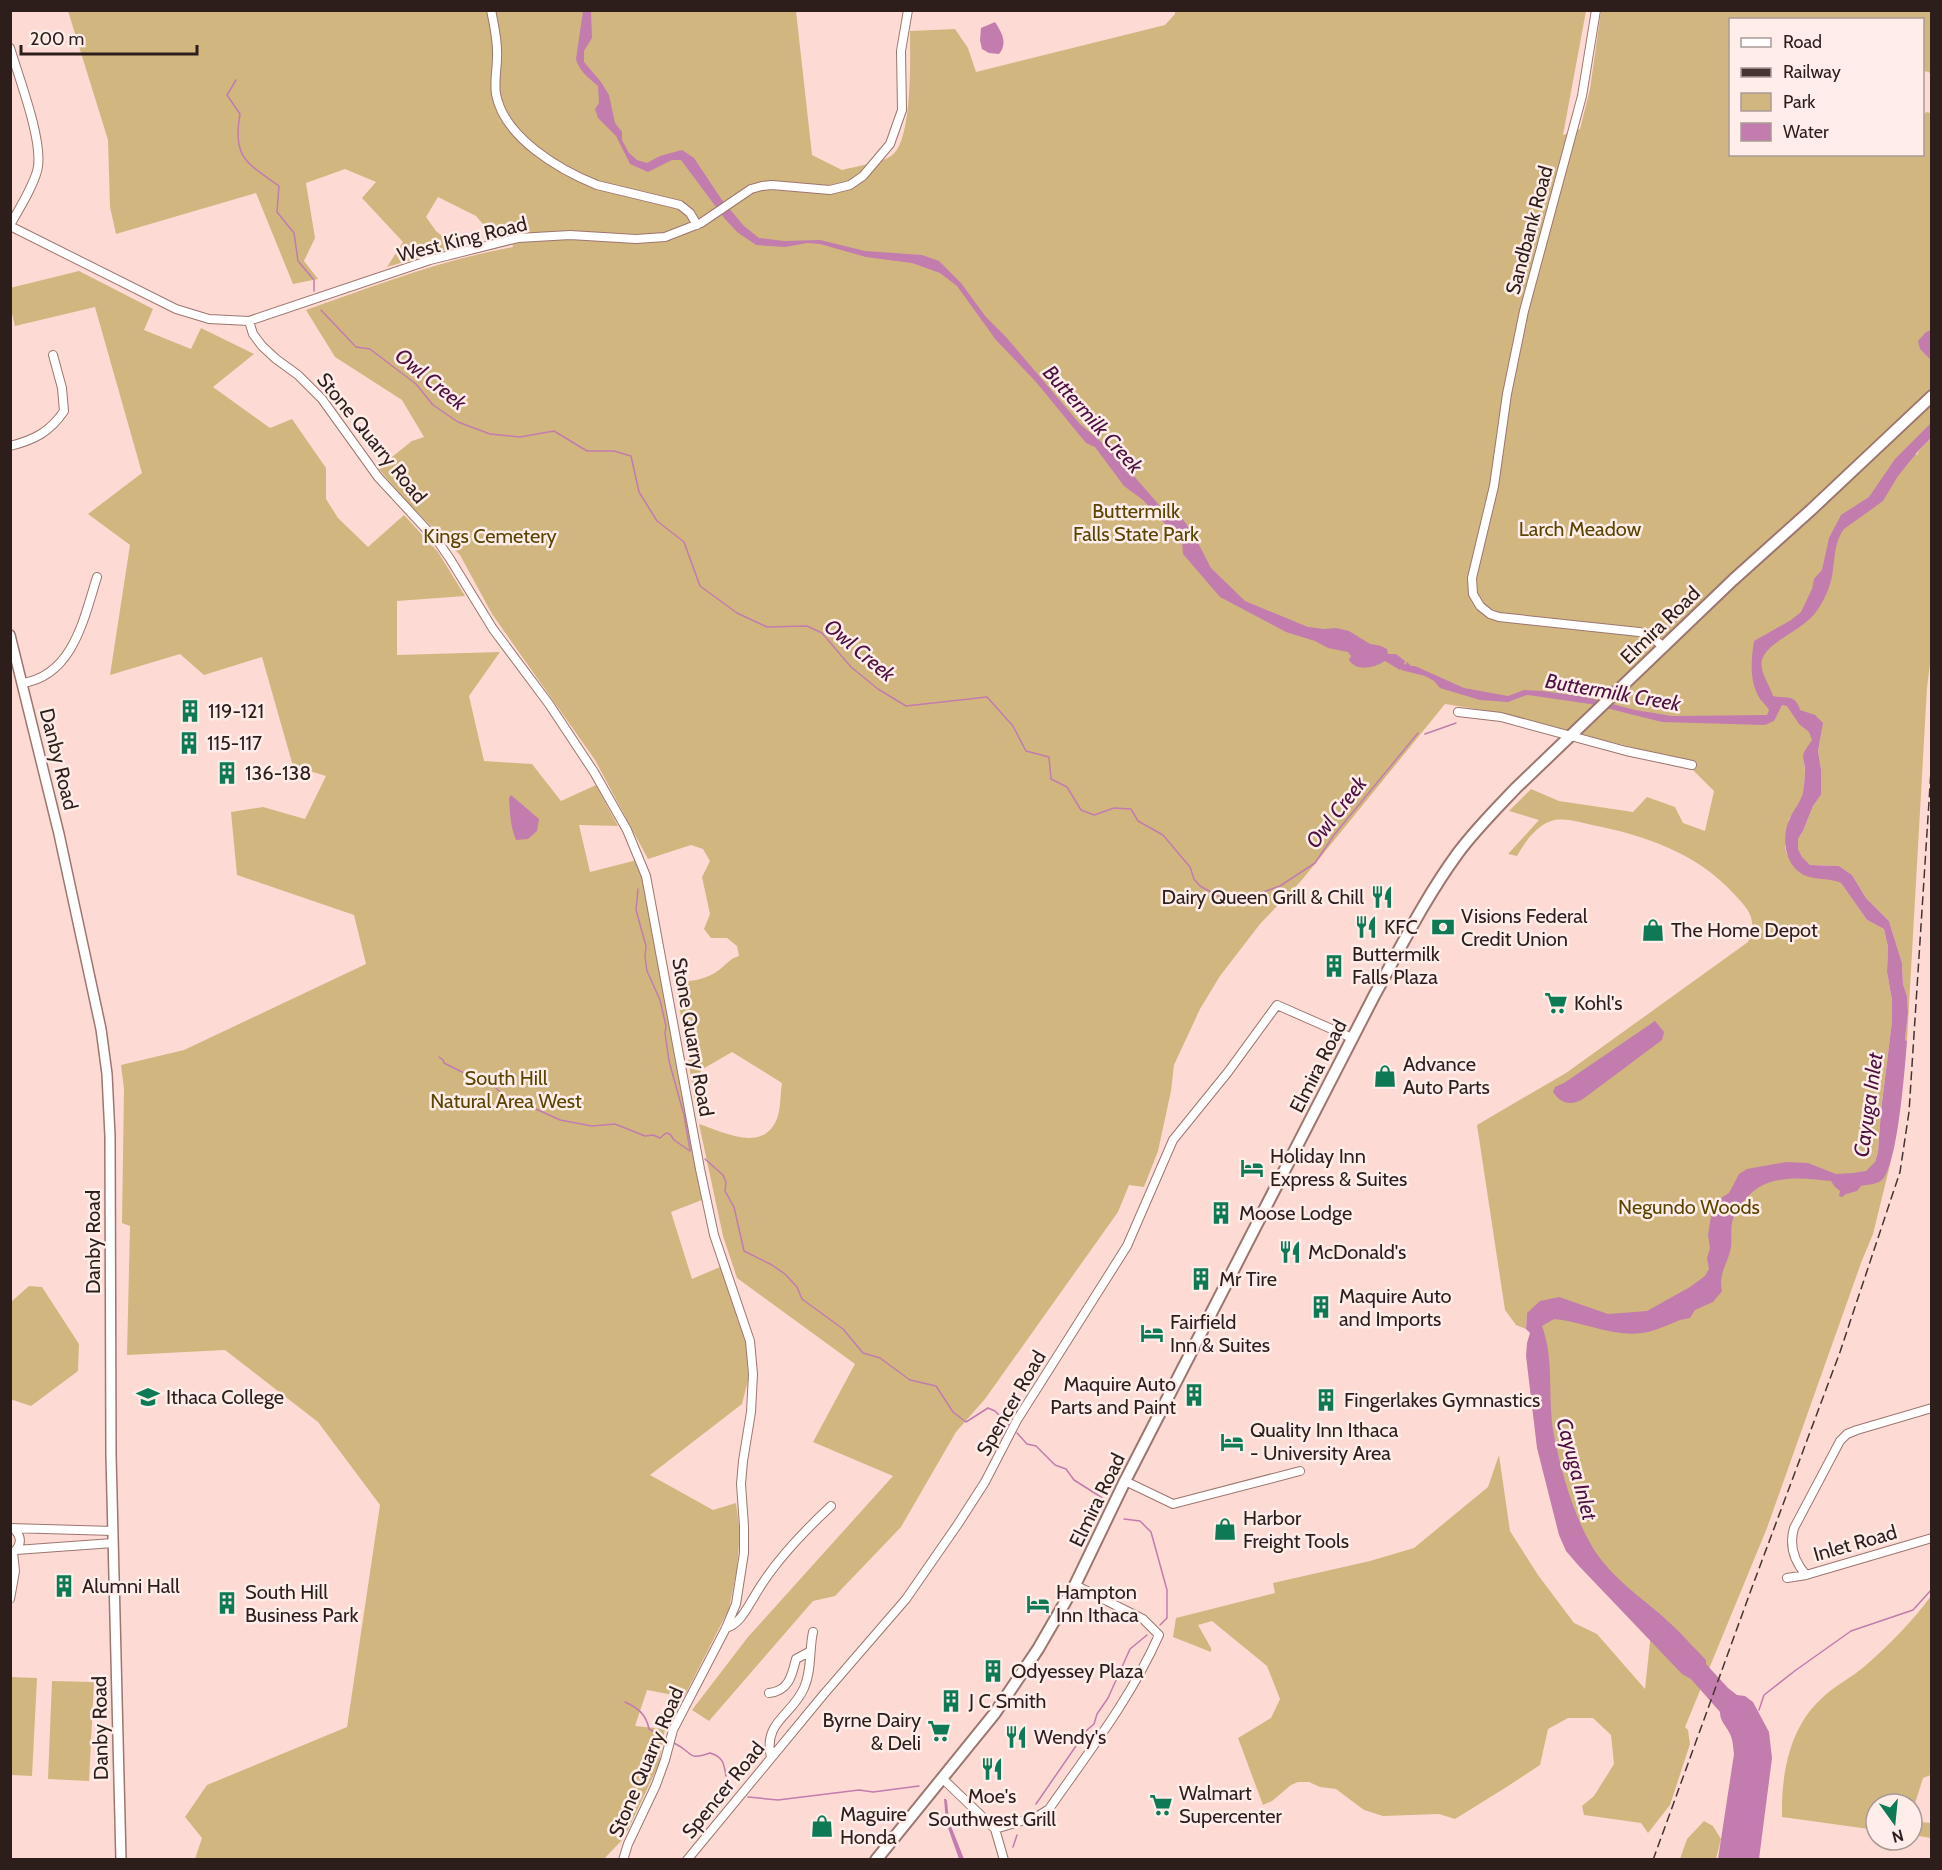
<svg xmlns="http://www.w3.org/2000/svg" width="1942" height="1870" font-family="Cabin,sans-serif">
<rect width="100%" height="100%" fill="#fddbd4"/>
<!-- green -->
<path fill="#d2b680" d="M68,11H796L812,155L842,170C853,167 883,162 891,156C913,142 910,56 910,31L955,29L968,48L976,72L1165,25L1175,14V11H1586L1563,135L1580,129L1590,89L1601,11H1931V76L1929,72L1923,71L1922,20H1730V154H1922L1923,117L1926,112L1931,113L1932,330L1927,332L1931,342V427L1910,450L1917,455L1919,450L1931,438L1932,648L1927,688L1907,1041L1905,1040L1908,1013L1907,996L1903,984L1902,963L1889,921L1866,898L1852,875L1839,866L1810,865L1802,858L1798,849V839L1803,831L1813,806L1821,795V769L1818,751L1822,727L1803,756L1805,772L1804,790L1800,803L1789,819L1785,847L1787,855L1841,883L1867,920L1884,929L1888,947L1887,972L1892,1000V1021L1881,1111L1878,1152L1875,1162L1886,1174L1891,1161L1873,1234L1861,1263L1767,1528L1685,1727L1688,1730L1690,1744L1670,1805L1648,1833L1641,1823L1584,1815L1582,1806L1594,1796L1614,1764L1611,1735L1593,1718H1568L1548,1729L1540,1765L1505,1788L1455,1819L1439,1814L1383,1816L1364,1810L1336,1789L1320,1787L1309,1782H1298L1291,1785L1272,1801L1263,1805L1238,1738L1271,1718L1280,1699L1267,1666L1212,1621L1198,1625L1211,1648V1652L1173,1637L1176,1618L1275,1593L1273,1583L1370,1561L1414,1548L1488,1487L1499,1455L1510,1531L1538,1575L1574,1623L1597,1634L1645,1689L1652,1623L1578,1549L1540,1392L1527,1313L1526,1329L1516,1325L1505,1310L1477,1125L1566,1073L1748,942C1758,919 1749,910 1734,894C1697,853 1644,835 1592,825C1579,822 1564,817 1551,821C1535,827 1525,842 1517,856L1508,854L1539,820L1509,811L1531,789L1559,801L1633,812L1647,797L1675,807L1683,823L1705,831L1714,791L1693,770V763L1494,712L1445,704L1301,881L1260,924L1220,976L1200,1009L1174,1065L1171,1091L1158,1151L1144,1187L1129,1185L1118,1212L985,1399L956,1432L901,1527L835,1596L813,1601L709,1721L692,1710L748,1637L893,1476L813,1442L855,1364L737,1278L723,1236L699,1124C721,1131 761,1153 776,1121C781,1111 780,1095 782,1083L732,1052L701,1070L696,1107L675,981C690,982 706,980 719,970C727,964 729,959 739,956L737,946L727,938H711L704,929L710,914L702,877L710,861L703,849L691,845L648,859L595,760L492,614L460,555L408,503L378,468L412,441L424,437L402,400L335,357L306,310C374,286 441,260 513,247L510,236L494,237L476,216L438,197L426,217L436,231L456,247L387,267L403,242L362,198L376,182L345,169L306,183L315,238L304,261L318,279L293,284L256,193L116,234L110,207L108,140Z
M79,271L153,309L144,330L191,349L201,328L254,354L213,387L270,428L292,419L326,468V499L338,518L368,547L404,515L438,552L465,596L397,601V655L500,652L469,696L484,761L532,764L561,801L596,785L618,826L579,825L590,872L637,860L646,888L702,1200L671,1212L692,1279L720,1267L747,1337L748,1380L742,1404L650,1475L713,1510L736,1503L740,1533L737,1568L729,1609L684,1697L647,1690L635,1726L665,1729L659,1764L624,1838L604,1859H195L202,1838L185,1817L207,1785L347,1727L380,1505L318,1422L225,1350L127,1355L130,1226L122,1223L124,1089L121,1065L184,1050L366,964L354,915L237,875L231,812L263,807L305,819L326,776L293,766L262,657L204,675L180,654L110,675L130,545L88,514L142,473L95,307L15,326L11,309L10,288Z
M29,1286L42,1287L79,1344L78,1371L31,1406L10,1399L11,1302Z
M1931,1596V1775L1923,1778L1913,1810L1921,1822L1931,1823V1838L1912,1835V1804H1876V1830L1782,1817C1781,1776 1789,1728 1821,1699C1834,1686 1851,1678 1865,1666C1889,1645 1913,1621 1931,1596Z
M10,1677L37,1678L32,1776L11,1775Z
M52,1681L94,1682L89,1781L48,1779Z
M1704,1821L1713,1826L1721,1839L1716,1859H1680L1687,1839Z"/>
<!-- water -->
<path fill="#c27cae" d="M583,11H591L592,38L584,51V62L601,82L609,95L615,123L622,132V140L629,153L637,160L647,163L660,156L682,150L694,158L722,200L744,226L759,238L784,241L820,240L865,251L922,255L939,261L961,283L986,317L1006,337L1080,424L1112,451L1167,514H1177C1184,520 1190,527 1191,536L1195,537L1211,568L1245,601L1308,627L1324,629L1336,628L1349,631L1370,644L1381,646L1387,649L1388,654H1396L1405,661L1404,664L1405,665L1407,662L1411,666H1415L1464,688L1508,696L1524,690L1542,691L1586,697L1635,710L1672,716L1767,715L1769,710C1767,706 1763,703 1760,699C1749,681 1751,661 1754,641L1791,620L1801,612L1812,589L1814,579L1822,570L1829,538L1841,515L1869,497L1895,459L1931,423V438L1919,450L1898,476L1883,501L1844,529C1835,541 1835,555 1833,569C1832,583 1825,600 1816,612C1803,630 1771,640 1763,657C1757,669 1770,685 1773,696C1786,699 1796,694 1800,710L1815,715L1823,723L1818,751L1821,769V795L1813,806L1803,831L1798,839V849L1802,857L1810,865L1839,866L1852,875L1866,898L1889,921L1902,963L1903,984L1907,996L1908,1013L1905,1040L1907,1041C1905,1066 1898,1162 1883,1179C1877,1185 1869,1184 1861,1186L1857,1191L1846,1194L1842,1197L1839,1196L1840,1191L1835,1187L1831,1181C1797,1177 1760,1173 1740,1207C1738,1210 1734,1215 1733,1219C1730,1228 1732,1238 1731,1247C1728,1264 1718,1273 1722,1291L1713,1302L1695,1310L1690,1318L1680,1320C1670,1324 1659,1329 1648,1332C1617,1339 1585,1322 1554,1319L1542,1326C1555,1361 1547,1398 1554,1435C1561,1473 1578,1532 1603,1562C1622,1586 1649,1603 1671,1624C1683,1635 1694,1648 1706,1660V1664L1728,1688L1737,1695L1745,1696L1753,1702L1769,1732L1772,1758L1759,1859H1718L1734,1754C1733,1747 1733,1740 1730,1734C1726,1725 1720,1722 1720,1712L1691,1679L1682,1674L1578,1565L1566,1551L1559,1535L1537,1448L1526,1356L1527,1343L1530,1333L1526,1329L1527,1313L1540,1301L1559,1297L1608,1314L1647,1311L1690,1287L1705,1276L1709,1269L1707,1258L1710,1248L1708,1235L1712,1210L1721,1198L1729,1193L1739,1174L1747,1169L1786,1162L1808,1163L1836,1174L1853,1173L1866,1171L1875,1162L1878,1152L1881,1111L1892,1021V1000L1887,972L1888,947L1884,929L1867,920L1841,883C1831,878 1820,880 1810,877C1785,871 1780,838 1790,818C1794,809 1800,803 1803,793C1804,786 1805,777 1805,770C1805,766 1803,760 1803,756C1804,750 1810,744 1812,740L1809,732L1799,724L1787,706L1782,705L1774,721L1765,725L1662,722L1590,704L1535,696L1527,695L1508,702L1480,700L1440,688L1434,681L1425,676L1401,670L1402,667L1400,670L1385,661C1374,668 1357,672 1349,660L1351,656L1348,652L1328,648L1315,641L1286,632L1220,597L1183,554L1182,542L1143,500L1124,486L1095,447L1086,443L1036,382L996,340L957,286L940,273L912,263L866,257L820,244L807,243L785,247L756,245L737,232L725,219L681,160H672L648,172L630,164L616,136L598,118L595,109L599,103L598,86C588,77 579,71 576,59Z
M995,22C1002,33 1008,43 999,54L989,53L982,49L980,40L981,28Z
M1931,330L1932,331L1931,360L1920,349L1918,341L1926,332Z
M511,795L539,819L537,831L528,839L516,840C510,825 510,813 509,798Z
M1655,1021L1664,1032L1662,1040L1583,1099C1571,1106 1561,1104 1553,1092L1555,1087L1564,1083Z
M944,1799H946L947,1801L949,1821L964,1859H959L946,1822Z"/>
<g fill="none" stroke-linecap="round" stroke-linejoin="round">
<!-- stream -->
<path stroke="#c27cae" stroke-width="1.5" d="M236,80L227,95L240,114C232,158 247,163 279,186L277,212L294,233L298,261L314,280V291
M321,310L356,347L370,349L416,384L433,405L458,422L490,434L520,437L554,431L587,451H614L631,456L639,492L657,521L684,542L700,586L737,613L767,627L807,626L822,633L851,667L878,689L906,706L987,697L1013,726L1026,751L1049,757L1051,779L1067,787L1081,810L1094,815L1114,808L1131,809L1138,821L1163,835L1190,867L1194,879L1200,886L1218,896L1228,899L1249,897L1280,886L1315,863L1334,835L1418,733
M1425,734L1456,723
M638,889L636,910L646,946L645,957L647,971L660,1000L666,1026L665,1033L669,1061L684,1115L690,1150
M439,1057L443,1060L444,1063L472,1077L480,1076L486,1078L508,1100L525,1104L560,1120L592,1126L615,1124L645,1136L653,1135L660,1138L666,1133L670,1134L674,1140L690,1151
M705,1159L723,1175L726,1182L725,1191L734,1207L744,1251L772,1265L785,1274L797,1287L802,1299L843,1329L863,1353L880,1358L910,1380L936,1386L953,1412L966,1422L988,1408L995,1411L1009,1425
M1017,1433L1027,1444L1036,1446L1055,1465L1066,1469L1074,1480L1104,1499
M1124,1519L1140,1521L1151,1532L1167,1590V1618L1160,1625
M625,1702C638,1708 646,1714 649,1729L658,1734
M1759,1710L1764,1695L1796,1670L1851,1631L1913,1610L1932,1589
M674,1743C695,1753 686,1761 710,1753C723,1757 724,1763 726,1776
M748,1797L778,1800L859,1790L873,1792L919,1786
M1036,1804L1087,1730L1094,1724L1097,1714L1108,1698L1130,1649L1147,1635
M1013,1847L1017,1835"/>
<!-- minor casing -->
<g stroke="#9c766f" stroke-width="10">
<path id="minor" d="M491,10C494,25 498,41 497,57C497,69 494,82 496,94C504,138 560,170 597,185L680,205L690,213L697,225
M1596,10L1582,96L1524,311L1507,394L1494,486L1472,578L1473,594L1480,606L1490,614L1499,617L1639,632L1647,634L1664,647
M10,48C19,78 42,138 38,166C37,180 18,211 10,225
M10,226L176,309L209,319L249,321L430,260L518,238L570,235L636,239L665,237L701,223L751,189L762,186L772,185L830,190L850,185L863,176L890,144L902,110L901,51L908,10
M249,321L253,334L262,346L276,359L298,375L322,399L378,477L439,543L450,559L493,629L549,704L594,772L627,830L646,876L700,1169L714,1235L750,1341L753,1374L751,1412L743,1461L741,1484L744,1526V1553L736,1604L726,1628L673,1730L665,1760L656,1785L628,1844L623,1860
M10,446C34,440 50,432 64,411L62,388L53,355
M22,683C73,676 84,618 97,577
M1458,712L1501,717L1626,751L1692,765
M1125,1481L1173,1504L1300,1471
M10,1528L113,1531
M14,1529C21,1536 22,1543 15,1551
M16,1550L113,1543
M1806,1575C1794,1561 1789,1545 1794,1528L1840,1441L1847,1434L1857,1430L1932,1408
M1787,1578L1806,1575L1932,1538
M10,1599L15,1571L13,1552
M726,1628C740,1624 747,1608 754,1597C773,1563 802,1533 831,1506
M769,1693C789,1691 792,1675 796,1659L809,1652
M771,1758C763,1721 791,1717 804,1688C812,1670 809,1650 813,1632
M942,1778L995,1829L1004,1860
M995,1829L1038,1816L1049,1809C1088,1753 1131,1698 1159,1635L1143,1619L1075,1585
M687,1860L824,1694L906,1599L958,1524L985,1482L1017,1420L1127,1246L1173,1140L1228,1072L1277,1005L1352,1038"/>
</g>
<!-- major casing -->
<g stroke="#9c766f" stroke-width="12">
<path id="major" d="M10,635L59,834L101,1029L107,1074L110,1136L111,1455L121,1860"/>
</g>
<!-- highway casing -->
<g stroke="#9c766f" stroke-width="14">
<path id="highway" d="M876,1860L995,1713L1038,1649L1075,1585L1125,1481L1374,996C1401,947 1425,898 1458,853C1475,830 1496,809 1516,788L1733,580L1812,509L1932,396"/>
</g>
<!-- minor -->
<use href="#minor" stroke="#fff" stroke-width="8"/>
<!-- major -->
<use href="#major" stroke="#fff" stroke-width="9"/>
<!-- highway -->
<use href="#highway" stroke="#fff" stroke-width="10"/>
<!-- rail -->
<path stroke="#453431" stroke-width="1.5" stroke-dasharray="9 4.5" stroke-linecap="butt" d="M1653,1860L1751,1590L1840,1352L1900,1172L1909,1112L1932,755"/>
</g>
<!-- icons -->
<defs>
<g id="building-bare" transform="scale(1.8)"><path d="M-4-6H4V6H1V3H-1V6H-4ZM-2.5-4.3h1.7v1.8h-1.7ZM.8-4.3h1.7v1.8H.8ZM-2.5-1h1.7V.8h-1.7ZM.8-1h1.7V.8H.8Z" fill="#0d7a55" stroke="#feede9" stroke-width="2.5" paint-order="stroke"/></g>
<g id="restaurant-bare" transform="scale(1.8)"><path d="M-5-6h1v4h1v-4h1v4h1v-4h1v5L-1.5 .5V6h-2V.5L-5-1ZM5-6V6H3V1.5H1.5Q1.5-4 5-6Z" fill="#0d7a55" stroke="#feede9" stroke-width="2.5" paint-order="stroke"/></g>
<g id="bank-bare" transform="scale(1.8)"><path d="M-6-4H6V4H-6ZM0-2.3a2.3 2.3 0 1 0 0 4.6a2.3 2.3 0 1 0 0-4.6Z" fill="#0d7a55" stroke="#feede9" stroke-width="2.5" paint-order="stroke"/></g>
<g id="shop-bare" transform="scale(1.8)"><path d="M-5-2.5h2.3a2.7 3.5 0 0 1 5.4 0H5L5.5 6h-11ZM-1.5-2.5h3a1.5 2.3 0 0 0-3 0Z" fill="#0d7a55" stroke="#feede9" stroke-width="2.5" paint-order="stroke"/></g>
<g id="supermarket-bare" transform="scale(1.8)"><path d="M-6-5.5h2.5l.6 2H6L4.5 2H-2.5L-4.4-4H-6ZM-1.5 3.2a1.3 1.3 0 1 0 .1 0ZM3 3.2a1.3 1.3 0 1 0 .1 0Z" fill="#0d7a55" stroke="#feede9" stroke-width="2.5" paint-order="stroke"/></g>
<g id="hotel-bare" transform="scale(1.8)"><path d="M-6-4.5h1.5V1H6V5H4.5V3h-9V5H-6ZM-4 0a1.8 1.8 0 1 1 3.6 0ZM.5 0V-2.5h3Q6-2.5 6 0Z" fill="#0d7a55" stroke="#feede9" stroke-width="2.5" paint-order="stroke"/></g>
<g id="university-bare" transform="scale(1.8)"><path d="M0-5L7-2L0 1L-7-2ZM-4 1L0 2.5L4 1V4Q0 6-4 4Z" fill="#0d7a55" stroke="#feede9" stroke-width="2.5" paint-order="stroke"/></g>
</defs>
<g fill-rule="evenodd">
<use href="#building-bare" x="190" y="711"/>
<use href="#building-bare" x="189" y="743"/>
<use href="#building-bare" x="227" y="773"/>
<use href="#restaurant-bare" x="1382" y="897"/>
<use href="#restaurant-bare" x="1366" y="927"/>
<use href="#bank-bare" x="1443" y="927"/>
<use href="#shop-bare" x="1653" y="930"/>
<use href="#building-bare" x="1334" y="966"/>
<use href="#supermarket-bare" x="1556" y="1003"/>
<use href="#shop-bare" x="1385" y="1076"/>
<use href="#hotel-bare" x="1252" y="1168"/>
<use href="#building-bare" x="1221" y="1213"/>
<use href="#restaurant-bare" x="1290" y="1252"/>
<use href="#building-bare" x="1201" y="1279"/>
<use href="#building-bare" x="1321" y="1307"/>
<use href="#hotel-bare" x="1152" y="1333"/>
<use href="#building-bare" x="1194" y="1395"/>
<use href="#university-bare" x="148" y="1397"/>
<use href="#building-bare" x="1326" y="1400"/>
<use href="#hotel-bare" x="1232" y="1442"/>
<use href="#shop-bare" x="1225" y="1529"/>
<use href="#building-bare" x="64" y="1586"/>
<use href="#building-bare" x="227" y="1603"/>
<use href="#hotel-bare" x="1038" y="1604"/>
<use href="#building-bare" x="993" y="1671"/>
<use href="#building-bare" x="951" y="1701"/>
<use href="#supermarket-bare" x="939" y="1731"/>
<use href="#restaurant-bare" x="1016" y="1737"/>
<use href="#restaurant-bare" x="992" y="1769"/>
<use href="#supermarket-bare" x="1161" y="1805"/>
<use href="#shop-bare" x="822" y="1826"/>
</g>
<g text-anchor="middle" dominant-baseline="central" stroke-width="5" stroke-linejoin="round" paint-order="stroke">
<!-- street labels -->
<g font-size="20" fill="#2d1e1b" stroke="#feede9">
<text transform="translate(1529 230) rotate(-75)">Sandbank Road</text>
<text transform="translate(462 239) rotate(-14)">West King Road</text>
<text transform="translate(372 438) rotate(51)">Stone Quarry Road</text>
<text transform="translate(1660 625) rotate(-44)">Elmira Road</text>
<text transform="translate(59 759) rotate(76)">Danby Road</text>
<text transform="translate(693 1037) rotate(80)">Stone Quarry Road</text>
<text transform="translate(1318 1066) rotate(-63)">Elmira Road</text>
<text transform="translate(93 1242) rotate(-90)">Danby Road</text>
<text transform="translate(1011 1403) rotate(-60)">Spencer Road</text>
<text transform="translate(1097 1500) rotate(-64)">Elmira Road</text>
<text transform="translate(1855 1543) rotate(-16)">Inlet Road</text>
<text transform="translate(100 1728) rotate(-91)">Danby Road</text>
<text transform="translate(646 1762) rotate(-67)">Stone Quarry Road</text>
<text transform="translate(723 1790) rotate(-51)">Spencer Road</text>
</g>
<!-- park labels -->
<g font-size="20" fill="#5d4300" stroke="#feede9">
<text x="1136" y="511">Buttermilk<tspan x="1136" dy="23">Falls State Park</tspan></text>
<text x="1580" y="529">Larch Meadow</text>
<text x="490" y="536">Kings Cemetery</text>
<text x="506" y="1078">South Hill<tspan x="506" dy="23">Natural Area West</tspan></text>
<text x="1689" y="1207">Negundo Woods</text>
</g>
<!-- poi labels -->
<g font-size="20" fill="#2d1e1b" stroke="#feede9" text-anchor="start">
<text x="208" y="711">119-121</text>
<text x="207" y="743">115-117</text>
<text x="245" y="773">136-138</text>
<text x="1364" y="897" text-anchor="end">Dairy Queen Grill &amp; Chill</text>
<text x="1461" y="916">Visions Federal<tspan x="1461" dy="23">Credit Union</tspan></text>
<text x="1384" y="927">KFC</text>
<text x="1671" y="930">The Home Depot</text>
<text x="1352" y="954">Buttermilk<tspan x="1352" dy="23">Falls Plaza</tspan></text>
<text x="1574" y="1003">Kohl's</text>
<text x="1403" y="1064">Advance<tspan x="1403" dy="23">Auto Parts</tspan></text>
<text x="1270" y="1156">Holiday Inn<tspan x="1270" dy="23">Express &amp; Suites</tspan></text>
<text x="1239" y="1213">Moose Lodge</text>
<text x="1308" y="1252">McDonald's</text>
<text x="1219" y="1279">Mr Tire</text>
<text x="1339" y="1296">Maquire Auto<tspan x="1339" dy="23">and Imports</tspan></text>
<text x="1170" y="1322">Fairfield<tspan x="1170" dy="23">Inn &amp; Suites</tspan></text>
<text x="1176" y="1384" text-anchor="end">Maquire Auto<tspan x="1176" dy="23">Parts and Paint</tspan></text>
<text x="166" y="1397">Ithaca College</text>
<text x="1344" y="1400">Fingerlakes Gymnastics</text>
<text x="1250" y="1430">Quality Inn Ithaca<tspan x="1250" dy="23">- University Area</tspan></text>
<text x="1243" y="1518">Harbor<tspan x="1243" dy="23">Freight Tools</tspan></text>
<text x="82" y="1586">Alumni Hall</text>
<text x="245" y="1592">South Hill<tspan x="245" dy="23">Business Park</tspan></text>
<text x="1056" y="1592">Hampton<tspan x="1056" dy="23">Inn Ithaca</tspan></text>
<text x="1011" y="1671">Odyessey Plaza</text>
<text x="969" y="1701">J C Smith</text>
<text x="921" y="1720" text-anchor="end">Byrne Dairy<tspan x="921" dy="23">&amp; Deli</tspan></text>
<text x="1034" y="1737">Wendy's</text>
<text x="1179" y="1793">Walmart<tspan x="1179" dy="23">Supercenter</tspan></text>
<text x="992" y="1796" text-anchor="middle">Moe's<tspan x="992" dy="23">Southwest Grill</tspan></text>
<text x="840" y="1814">Maguire<tspan x="840" dy="23">Honda</tspan></text>
</g>
<!-- water labels -->
<g font-size="21" font-style="italic" fill="#4f0f41" stroke="#feede9">
<text transform="translate(431 379) rotate(39)">Owl Creek</text>
<text transform="translate(1093 419) rotate(48)">Buttermilk Creek</text>
<text transform="translate(860 650) rotate(40)">Owl Creek</text>
<text transform="translate(1613 692) rotate(10)">Buttermilk Creek</text>
<text transform="translate(1336 812) rotate(-52)">Owl Creek</text>
<text transform="translate(1868 1105) rotate(-82)">Cayuga Inlet</text>
<text transform="translate(1577 1469) rotate(75)">Cayuga Inlet</text>
</g>
</g>
<!-- border -->
<rect width="1942" height="1870" fill="none" stroke="#2d1e1b" stroke-width="24"/>
<!-- legend -->
<rect x="1729" y="18" width="195" height="138" fill="#feede9" stroke="#aa9a97" stroke-width="1.5"/>
<rect x="1741" y="38" width="30" height="9" fill="#ffffff" stroke="#aa9a97" stroke-width="1.5"/>
<text x="1783" y="48" font-size="18" fill="#2d1e1b">Road</text>
<rect x="1741" y="68" width="30" height="9" fill="#453431" stroke="#aa9a97" stroke-width="1.5"/>
<text x="1783" y="78" font-size="18" fill="#2d1e1b">Railway</text>
<rect x="1741" y="93" width="30" height="18" fill="#d2b680" stroke="#aa9a97" stroke-width="1.5"/>
<text x="1783" y="108" font-size="18" fill="#2d1e1b">Park</text>
<rect x="1741" y="123" width="30" height="18" fill="#c27cae" stroke="#aa9a97" stroke-width="1.5"/>
<text x="1783" y="138" font-size="18" fill="#2d1e1b">Water</text>
<!-- north arrow -->
<g transform="translate(1894 1822) rotate(165)"><circle r="28" fill="#feede9" stroke="#aa9a97" stroke-width="1.5"/>
<path d="M0-4.5L10 22L0 15L-10 22Z" fill="#0d7a55"/>
<text y="-9" font-size="16" font-weight="bold" text-anchor="middle" fill="#2d1e1b">N</text>
</g>
<!-- scale -->
<path d="M21 45v9h176v-9" fill="none" stroke="#2d1e1b" stroke-width="3"/>
<text x="30" y="45" font-size="18" fill="#2d1e1b" stroke="#feede9" stroke-width="4.5" paint-order="stroke">200 m</text>
</svg>
